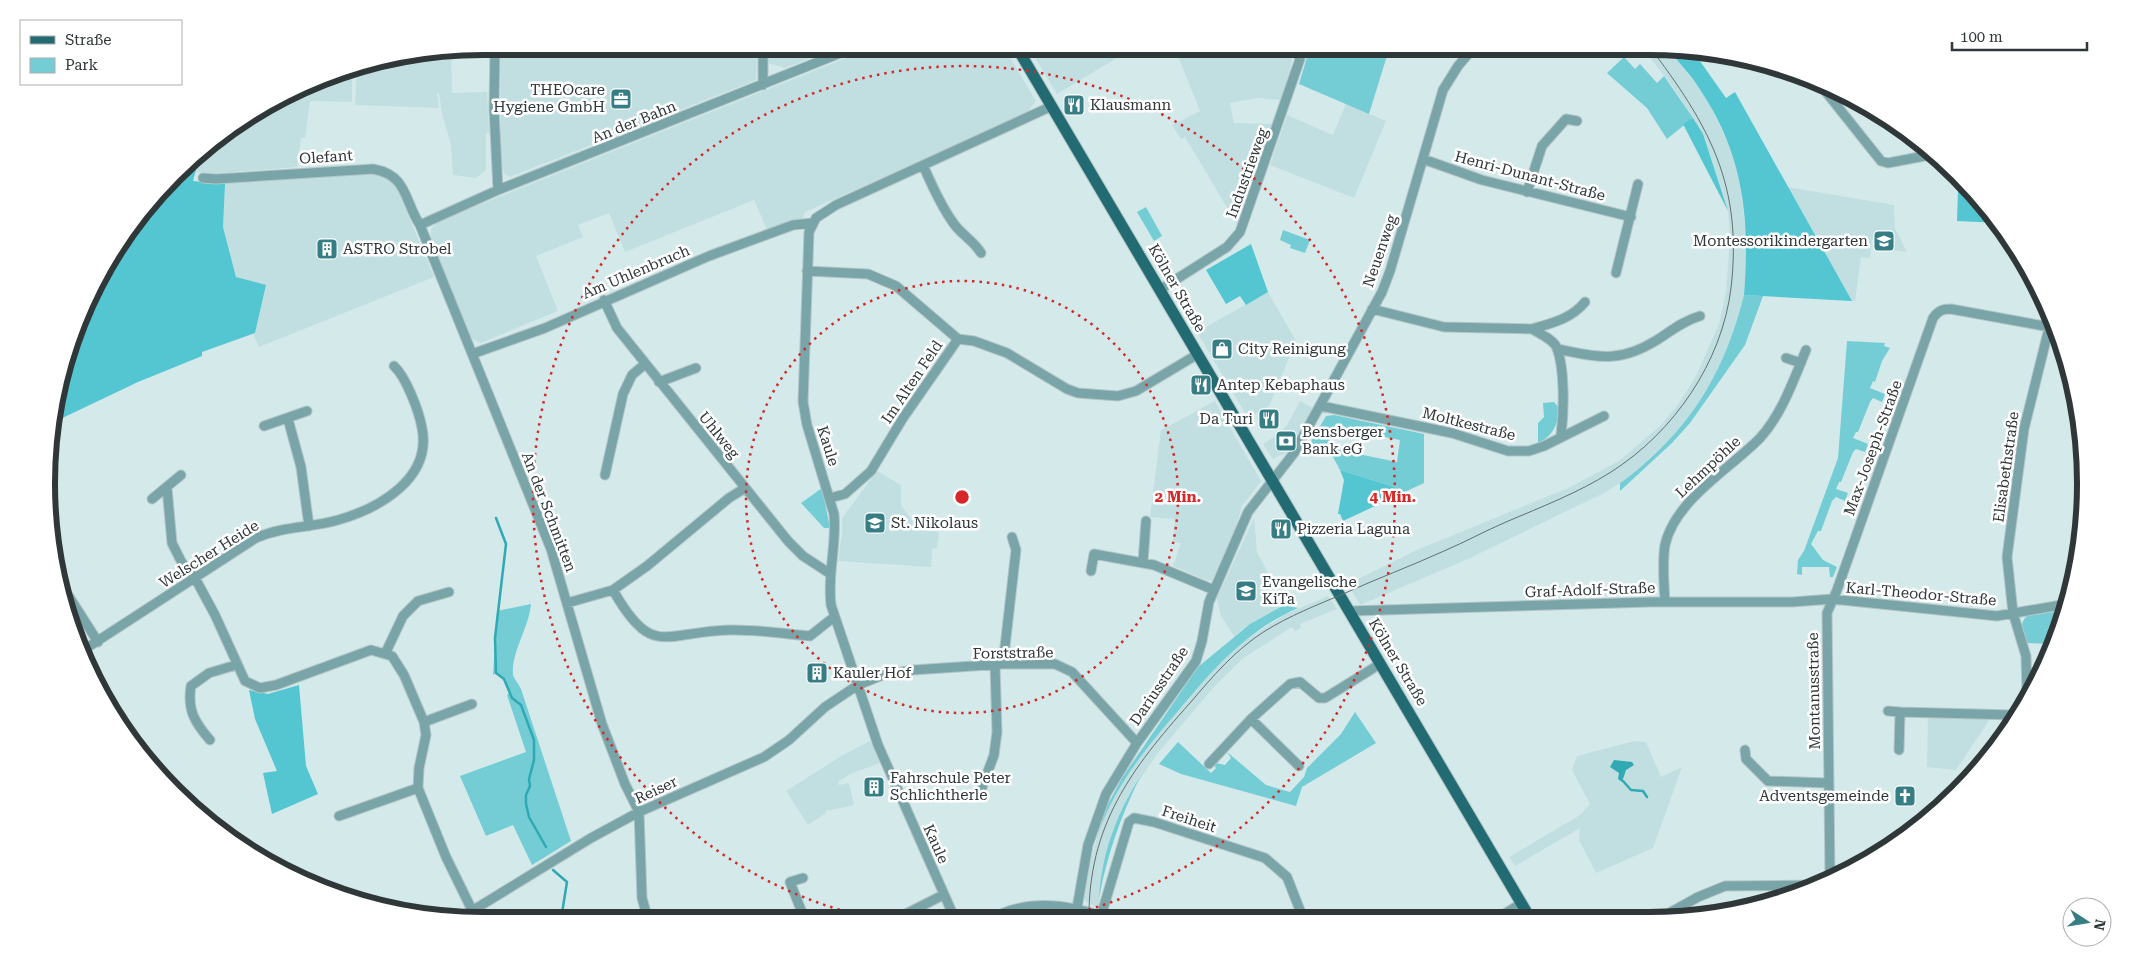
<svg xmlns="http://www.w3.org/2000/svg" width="2132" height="967" font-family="'Roboto Serif',serif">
<rect width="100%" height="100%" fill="#d4e9ea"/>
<!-- built -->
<path fill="#c1dfe1" d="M500,46H757L756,80L510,177L505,174L501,164Z
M769,46H842L785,68L768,63Z
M876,46H1003L1036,101L1026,114L805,212L803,218L768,232L754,200L625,252L609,213L578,225L583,237L536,256L558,311L481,343L471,338L431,241V229L439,221Z
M1028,46H1137L1057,94Z
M1165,46H1294L1289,78L1281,100L1257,98L1230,103L1234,123L1272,124L1237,224L1185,137L1181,139L1172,125L1200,111L1177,54Z
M1641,46L1668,49L1700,89L1711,107L1730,147L1740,176L1747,249L1744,295L1737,323L1719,369L1692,414L1674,436L1629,477L1604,493L1468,559L1360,605L1348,584L1417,550L1568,488L1619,461L1661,425L1680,402L1696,376L1719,324L1726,293L1730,238L1728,211L1703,134L1672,86Z
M451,52L452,93L487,92L489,133H486V170L476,178L453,175L451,145L442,114L439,93H437L439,108L355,105L357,67Z
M352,68V102L310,101L305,138H301L297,167L211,174L195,172L201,151L265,105L343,70Z
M1346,104L1386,121L1354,198L1270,165L1287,115L1333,135Z
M361,173L383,176L397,188L434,277L259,347L254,336L266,286L236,277L223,227L225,184Z
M1787,187L1894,205L1895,228L1907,252L1880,248L1879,241L1872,240L1870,258L1861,257L1855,301H1852Z
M1268,292L1296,341L1269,406L1248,418L1197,332Z
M1215,401L1261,481L1242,506L1235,530L1212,580L1208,581L1173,566L1181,543L1173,542L1175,519L1150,517L1161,430Z
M1300,401L1313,408L1290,451L1273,459L1263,444L1278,435L1287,425Z
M877,471L901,485V505L918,529L939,532L937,548L932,549L931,567L838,561L842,534V518Z
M1254,518L1257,552L1272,580L1270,602L1284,605L1250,624L1234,636L1221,616L1217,598Z
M1328,596L1337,609L1300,624L1301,628L1295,631L1292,627L1242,659L1213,688L1157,754L1128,797L1113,830L1102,871L1099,908L1086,902L1084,899L1091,861L1100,826L1123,780L1143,751L1212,670L1238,645L1284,615Z
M1928,717L1990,719L1956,770L1927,767Z
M870,741L880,763L850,774L838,782L839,785L849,783L854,805L826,811V813L808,825L786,791L843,755Z
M1634,741L1646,742L1661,777L1682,767L1653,848L1596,873L1579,840L1580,828L1515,866L1509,857L1580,815L1590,804L1572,770L1577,756Z"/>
<!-- green -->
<path fill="#74cdd5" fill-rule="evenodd" d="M1294,46H1390L1369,114L1299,84L1308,54L1294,50Z
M1624,57L1635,69L1640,64L1657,83L1664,76L1693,118L1667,139L1647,108L1607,73Z
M1146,207L1162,236L1154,241L1137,212Z
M1283,230L1310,240L1305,253L1290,248L1291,245L1280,240Z
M1744,295L1763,296L1745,345L1690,423L1672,443L1620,491V483C1634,474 1646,462 1658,451C1704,407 1729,355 1744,295Z
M1847,341L1885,343L1884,346L1890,348L1882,361L1875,382L1873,381L1870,388L1885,394L1882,402L1873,398L1870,402L1858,432H1856L1853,438L1868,444L1865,452L1856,449L1853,452L1841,482H1839L1836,489L1848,493L1845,501L1836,497L1832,501L1821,531H1818L1811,544L1823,560L1837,567L1833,577H1830L1829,567H1802V575L1797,574L1798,560L1804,551L1838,458Z
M1554,402L1559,408C1558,425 1553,436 1538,443V423L1544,417L1543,403Z
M1334,415L1424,434V483L1407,491L1340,470L1333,457L1305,452L1326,416ZM1343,429L1400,440L1397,462L1329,448L1330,430Z
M822,488L830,528H824L801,503Z
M531,604C529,628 511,652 513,675C514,679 519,684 521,689L571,841L532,865L513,825L486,836L460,776L526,752L507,695L509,693L504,679L496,673L493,675L497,611Z
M1284,605L1298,608C1247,630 1213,669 1178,711C1145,749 1115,786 1098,834L1107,806L1122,778L1198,667L1250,624Z
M2066,610L2062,624L2052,644L2027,643C2023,633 2018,624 2027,616Z
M1355,712L1376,743L1302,787L1296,806L1181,774L1159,764L1178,742L1211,773L1216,768L1213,764L1216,763L1225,765L1231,758L1227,752L1266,785L1290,792L1304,777L1307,768L1341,734Z
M1140,777C1121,816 1107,855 1099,898C1102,853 1116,815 1140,777Z"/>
<!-- forest -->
<path fill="#53c6d1" d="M1668,49L1695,54L1726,98L1735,92L1852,301L1744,295C1750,219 1744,156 1701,91C1692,76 1679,63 1668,49Z
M1693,118L1703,134L1728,211L1683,124Z
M201,151L193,181L225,184L223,227L236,277L266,285L255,333L202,352V356L138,382L54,422L55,398L105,265Z
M1965,185L1996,218L1999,223L1957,221L1958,190Z
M1251,244L1268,292L1246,305L1240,296L1226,304L1206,270Z
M1340,470L1407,491L1343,521L1340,514H1338L1344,480Z
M299,685L306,766L318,794L272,814L263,773L277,771L255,719L249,690L268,694Z"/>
<!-- water -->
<path fill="#2fa9b3" d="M1614,760L1632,762L1634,765L1626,770L1622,782L1618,779L1619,773L1610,767Z"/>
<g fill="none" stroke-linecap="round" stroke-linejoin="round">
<!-- stream -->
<path stroke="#2fa9b3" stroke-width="2.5" d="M496,518L506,544L495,638L496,673L504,679L512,698L521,705L534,740V760L529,779L530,786L526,795V804L529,817L546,847
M1623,781L1631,790L1643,791L1647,797
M553,870L567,882L562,913L565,920"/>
<!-- minor casing -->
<g stroke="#b3c5c6" stroke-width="11">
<path id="minor" d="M495,46L494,109L498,190
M1818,82L1881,161L1888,163L1935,154
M763,85V46
M1423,159L1482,180L1631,217
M923,165C932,186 941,206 954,224C962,235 974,241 981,253
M203,178L216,179L373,169C408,175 404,201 420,225L551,549L602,724L625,784L639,812L642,898L648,920
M1527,192L1542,146L1566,119L1577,121
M420,225L498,190L858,46
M807,271L868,274L896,286L958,339
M1616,273L1638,184
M1161,289L1227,247L1240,232L1300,59L1297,53L1273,46
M604,300L617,328L788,541L803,556L829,573
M1372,309L1444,327L1532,329C1540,334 1553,339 1557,348C1565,370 1564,412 1561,435
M1532,329C1552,323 1571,319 1585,302
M1557,349C1598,357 1618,364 1657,340C1671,331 1683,321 1700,316
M472,354L545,328L709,256L793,225L812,223
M1786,358L1801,363
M659,382L696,368
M1321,406L1452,433L1508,451H1529L1544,446L1604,416
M288,419L301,467L309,526
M264,426L307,411
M605,475L623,394L632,375L645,364
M167,488L172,543L182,563L195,578L215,615L245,681L260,688L276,685L371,650L392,656L404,675L424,722L426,735L419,768L418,788L446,857L472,910
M830,498L845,494L871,471L903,418L958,339L974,341L1007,353L1067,389L1078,393L1118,396L1136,391L1198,354
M152,499L181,475
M1143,562L1146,521
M1091,571L1094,554L1154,565L1214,590
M59,581L98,642
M613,590C652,659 664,632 729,630C756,629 783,634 810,636L834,617
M1665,602C1664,583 1662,563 1665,545C1675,500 1730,469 1760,438C1782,414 1794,379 1806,350
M567,603L613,590L647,566L729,498L745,488
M1350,611L1651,602H1792L1832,599L1997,616L2067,604
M82,651L256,538C283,526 311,528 338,520C380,508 432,478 422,428C419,411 406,377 394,366
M385,654L403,616L418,601L449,592
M1003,664L1016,550L1012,537
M2027,692L2026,656L2013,613L2007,557L2024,429L2049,328
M1888,711L1900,712
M424,722L472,704
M210,740C195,723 187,710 191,686L209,673L236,665
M1745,750L1746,759L1768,781L1828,783
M1899,750L1900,712L2014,715
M1209,764L1251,719
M1299,766L1251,719L1290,684L1300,682L1319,698H1325L1380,664
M980,793L994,755L997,732L995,665
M339,816L418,788
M803,878L790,882L805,920
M1830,879L1827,613L1837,590L1933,318C1938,311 1942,309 1951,309L2055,328
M1077,908L1088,845L1106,794L1137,743L1196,661L1202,641L1209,602L1248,512L1294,453L1382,292L1390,271L1443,90L1458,66L1475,46
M1671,912L1698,897L1725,886L1821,885
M1101,916L1129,822L1134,818L1154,822L1265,858L1287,877L1303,918
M462,917L591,838L639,812L764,757L789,740L825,707L858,685L883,675L913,670L1003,664H1055L1072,672L1137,743
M1498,918L1522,903
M896,919L943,895
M955,919L878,745L831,605C827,573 837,546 834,514L807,425L803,402L809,232L816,218L836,205L1052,106
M991,919C1028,898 1070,904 1109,919"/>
</g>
<!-- major casing -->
<g stroke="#b3c5c6" stroke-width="13">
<path id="major" d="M1016,46L1530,918"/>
</g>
<!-- minor -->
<use href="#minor" stroke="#79a4a8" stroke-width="9"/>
<!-- major -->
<use href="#major" stroke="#236b72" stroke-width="11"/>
<!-- tram -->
<path stroke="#636f70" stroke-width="1" d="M1089,919C1088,826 1131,769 1190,703C1213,676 1235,650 1265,631C1289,616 1317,605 1343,594C1376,579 1411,566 1444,551C1465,542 1485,531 1506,522C1541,507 1578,493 1611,472C1674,432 1722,362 1731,288C1743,185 1709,125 1649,46"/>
</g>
<!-- distance rings -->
<g fill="none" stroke="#d62828" stroke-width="2.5" stroke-dasharray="2.5 5">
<circle cx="962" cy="497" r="216"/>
<path d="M876 919A431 431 0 1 1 1052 919"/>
</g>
<!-- icons -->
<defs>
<g id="office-square" transform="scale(1.125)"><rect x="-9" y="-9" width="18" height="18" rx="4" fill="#367e84" stroke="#fff"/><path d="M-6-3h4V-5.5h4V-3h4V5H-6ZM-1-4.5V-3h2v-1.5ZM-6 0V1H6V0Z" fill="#fff"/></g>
<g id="restaurant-square" transform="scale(1.125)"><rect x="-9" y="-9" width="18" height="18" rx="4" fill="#367e84" stroke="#fff"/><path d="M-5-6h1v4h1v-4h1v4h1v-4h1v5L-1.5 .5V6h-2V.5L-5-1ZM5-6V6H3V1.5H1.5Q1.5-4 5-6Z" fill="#fff"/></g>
<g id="school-square" transform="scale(1.125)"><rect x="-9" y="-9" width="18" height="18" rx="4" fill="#367e84" stroke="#fff"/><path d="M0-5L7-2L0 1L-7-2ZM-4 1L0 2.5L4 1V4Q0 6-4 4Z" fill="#fff"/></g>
<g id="building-square" transform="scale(1.125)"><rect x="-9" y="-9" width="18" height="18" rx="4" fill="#367e84" stroke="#fff"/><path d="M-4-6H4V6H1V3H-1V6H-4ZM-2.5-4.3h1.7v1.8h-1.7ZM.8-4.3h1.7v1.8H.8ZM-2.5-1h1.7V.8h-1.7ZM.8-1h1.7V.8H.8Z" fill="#fff"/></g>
<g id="shop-square" transform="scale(1.125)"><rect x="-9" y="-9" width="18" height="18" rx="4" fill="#367e84" stroke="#fff"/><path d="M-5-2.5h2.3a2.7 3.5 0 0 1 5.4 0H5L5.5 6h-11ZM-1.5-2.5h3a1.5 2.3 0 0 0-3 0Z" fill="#fff"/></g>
<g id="bank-square" transform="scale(1.125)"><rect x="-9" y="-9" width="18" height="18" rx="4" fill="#367e84" stroke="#fff"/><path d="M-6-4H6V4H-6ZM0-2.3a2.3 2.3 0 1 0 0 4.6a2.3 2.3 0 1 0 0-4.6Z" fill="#fff"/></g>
<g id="church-square" transform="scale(1.125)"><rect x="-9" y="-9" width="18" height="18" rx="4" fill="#367e84" stroke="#fff"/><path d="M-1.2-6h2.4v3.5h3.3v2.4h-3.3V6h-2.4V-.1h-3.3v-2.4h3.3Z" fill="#fff"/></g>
</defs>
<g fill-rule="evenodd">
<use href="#office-square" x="621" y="99"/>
<use href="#restaurant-square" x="1074" y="105"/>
<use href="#school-square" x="1884" y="241"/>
<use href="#building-square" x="327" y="249"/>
<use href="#shop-square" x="1222" y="349"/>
<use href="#restaurant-square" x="1201" y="385"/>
<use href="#restaurant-square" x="1269" y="419"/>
<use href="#bank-square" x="1286" y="441"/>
<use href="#school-square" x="875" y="523"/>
<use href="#restaurant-square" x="1281" y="529"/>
<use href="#school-square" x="1246" y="591"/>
<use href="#building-square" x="817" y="673"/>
<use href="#building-square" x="874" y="787"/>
<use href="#church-square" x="1905" y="796"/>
</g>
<g text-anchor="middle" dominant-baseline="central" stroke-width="5" stroke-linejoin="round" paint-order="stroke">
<!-- poi labels -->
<g font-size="15" fill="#2f3738" stroke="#fff" text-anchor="start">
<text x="605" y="90" text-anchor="end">THEOcare<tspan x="605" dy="17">Hygiene GmbH</tspan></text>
<text x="1090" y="105">Klausmann</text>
<text x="1868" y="241" text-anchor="end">Montessorikindergarten</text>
<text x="343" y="249">ASTRO Strobel</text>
<text x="1238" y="349">City Reinigung</text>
<text x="1217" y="385">Antep Kebaphaus</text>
<text x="1253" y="419" text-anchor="end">Da Turi</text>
<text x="1302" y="432">Bensberger<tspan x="1302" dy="17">Bank eG</tspan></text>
<text x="891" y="523">St. Nikolaus</text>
<text x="1297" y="529">Pizzeria Laguna</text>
<text x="1262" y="582">Evangelische<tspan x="1262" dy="17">KiTa</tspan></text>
<text x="833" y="673">Kauler Hof</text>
<text x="890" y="778">Fahrschule Peter<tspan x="890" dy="17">Schlichtherle</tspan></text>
<text x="1889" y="796" text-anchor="end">Adventsgemeinde</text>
</g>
<!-- street labels -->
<g font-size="15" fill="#2f3738" stroke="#fff">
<text transform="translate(634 122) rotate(-22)">An der Bahn</text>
<text transform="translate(326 157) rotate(-4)">Olefant</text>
<text transform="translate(1247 173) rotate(-70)">Industrieweg</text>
<text transform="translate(1530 176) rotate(15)">Henri-Dunant-Straße</text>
<text transform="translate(1380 251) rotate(-71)">Neuenweg</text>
<text transform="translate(636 272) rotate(-23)">Am Uhlenbruch</text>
<text transform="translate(1177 288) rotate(60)">Kölner Straße</text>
<text transform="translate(912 382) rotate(-56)">Im Alten Feld</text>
<text transform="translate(1469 424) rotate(14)">Moltkestraße</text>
<text transform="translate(719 435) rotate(51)">Uhlweg</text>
<text transform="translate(828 446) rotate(72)">Kaule</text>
<text transform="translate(1873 448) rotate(-70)">Max-Joseph-Straße</text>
<text transform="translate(1708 467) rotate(-43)">Lehmpöhle</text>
<text transform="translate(2006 467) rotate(-82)">Elisabethstraße</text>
<text transform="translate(549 512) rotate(69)">An der Schmitten</text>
<text transform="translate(209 554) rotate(-32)">Welscher Heide</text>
<text transform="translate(1590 590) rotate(-2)">Graf-Adolf-Straße</text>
<text transform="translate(1921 594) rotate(5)">Karl-Theodor-Straße</text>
<text transform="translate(1013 653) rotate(-1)">Forststraße</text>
<text transform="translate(1398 662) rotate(59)">Kölner Straße</text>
<text transform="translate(1159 686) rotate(-56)">Dariusstraße</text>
<text transform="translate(1814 691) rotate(-91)">Montanusstraße</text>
<text transform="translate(656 790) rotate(-25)">Reiser</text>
<text transform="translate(1189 819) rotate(18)">Freiheit</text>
<text transform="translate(936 844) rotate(66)">Kaule</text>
</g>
</g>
<!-- crop -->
<path d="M0 0H2132V967H0ZM483 55H1649A428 428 0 0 1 2077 483V484A428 428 0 0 1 1649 912H483A428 428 0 0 1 55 484V483A428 428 0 0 1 483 55Z" fill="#fff" fill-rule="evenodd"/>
<path fill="none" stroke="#2f3738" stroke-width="6" d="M483 55H1649A428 428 0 0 1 2077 483V484A428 428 0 0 1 1649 912H483A428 428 0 0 1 55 484V483A428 428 0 0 1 483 55Z"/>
<circle cx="962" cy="497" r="8" fill="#d62828" stroke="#fff" stroke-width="2.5"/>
<g font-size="15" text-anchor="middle" font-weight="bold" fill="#d62828" stroke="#fff" stroke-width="5" stroke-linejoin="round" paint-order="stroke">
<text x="1178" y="502">2 Min.</text>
<text x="1393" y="502">4 Min.</text>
</g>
<!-- legend -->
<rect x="20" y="20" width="162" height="65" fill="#ffffff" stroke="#acafaf"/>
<rect x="30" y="36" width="25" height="8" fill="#236b72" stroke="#acafaf"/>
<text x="65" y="45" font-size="15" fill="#2f3738">Straße</text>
<rect x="30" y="58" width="25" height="15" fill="#74cdd5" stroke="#acafaf"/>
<text x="65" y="70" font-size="15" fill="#2f3738">Park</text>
<!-- north arrow -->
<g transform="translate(2087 922) rotate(102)"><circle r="24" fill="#ffffff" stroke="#acafaf"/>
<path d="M0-4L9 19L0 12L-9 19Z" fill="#367e84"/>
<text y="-8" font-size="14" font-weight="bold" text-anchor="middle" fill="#2f3738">N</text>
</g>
<!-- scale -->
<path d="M1952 42v8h135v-8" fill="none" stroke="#2f3738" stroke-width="2.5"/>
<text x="1960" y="42" font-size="15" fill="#2f3738" stroke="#ffffff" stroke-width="4" paint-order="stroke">100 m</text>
</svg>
